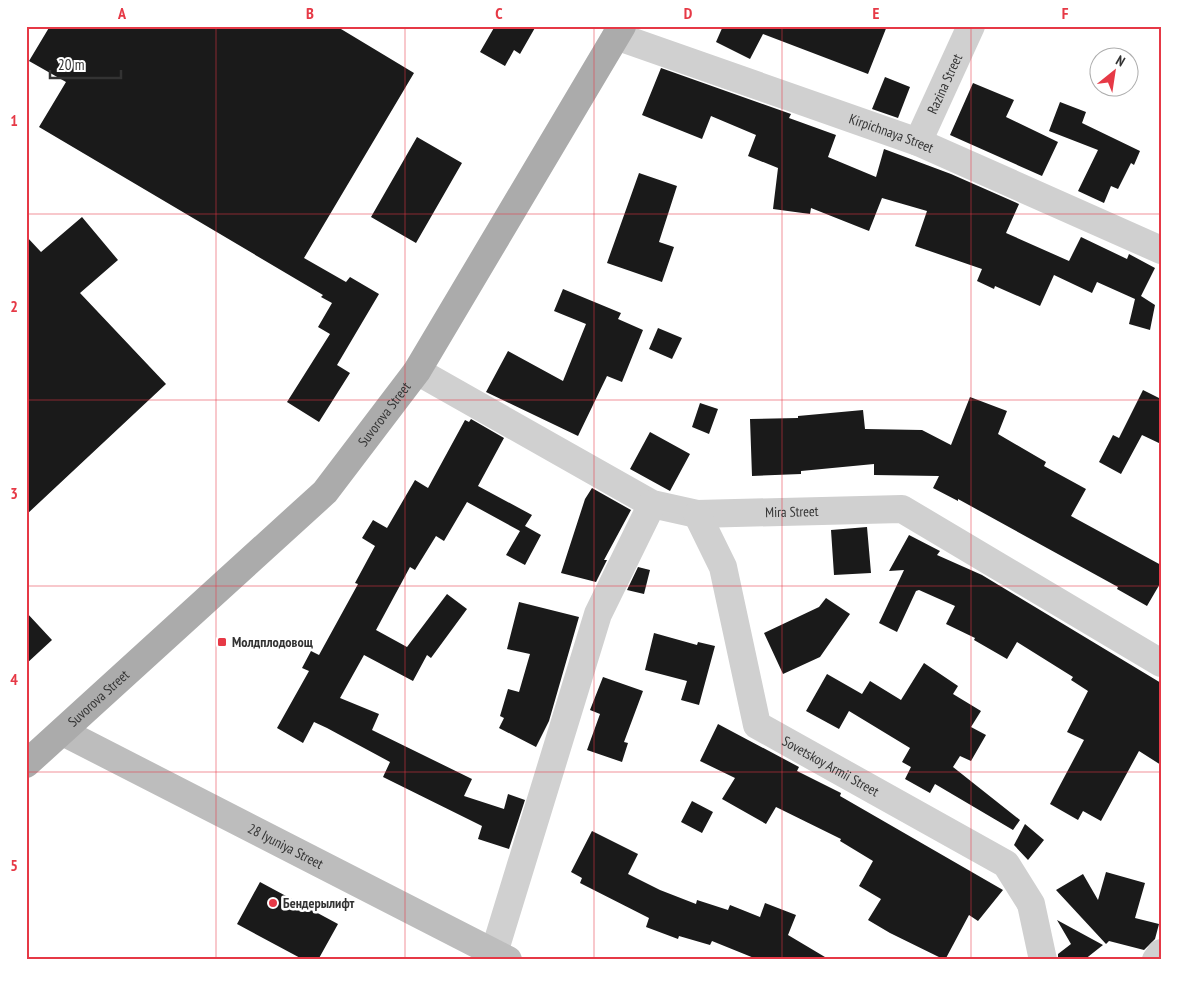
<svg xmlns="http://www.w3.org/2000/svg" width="1187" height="986" font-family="'PT Sans Narrow',sans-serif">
<rect width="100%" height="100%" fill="#fff"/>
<!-- building -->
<path fill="#1a1a1a" d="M50,26H336L414,73L304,258L346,282L350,277L379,294L337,365L350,373L319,422L287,402L330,334L318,327L332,303L321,297L323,295L39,127L66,82L29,61Z
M495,26H536L520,54L514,50L505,66L480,52Z
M723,26H887L868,74L763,34L750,59L716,42Z
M661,68L791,114L789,118L836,135L828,157L876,177L884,149L951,174L1019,204L1006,233L1069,261L1081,237L1127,259L1129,254L1155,268L1141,296L1155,305L1150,330L1129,324L1135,299L1097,282L1092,293L1054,275L1040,306L995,286L994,289L977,281L982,269L915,246L927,211L882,198L869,231L811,208L810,214L773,209L778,168L748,156L756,135L711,116L702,139L642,115Z
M885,77L910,87L898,118L872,109Z
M973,83L1014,100L1006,117L1058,142L1042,176L950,135Z
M1060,102L1086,112L1082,123L1140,151L1134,165L1131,163L1118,189L1111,186L1104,203L1078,191L1098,150L1049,131Z
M417,137L462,163L416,243L371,217Z
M639,173L677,186L659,242L674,247L662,282L607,263Z
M82,217L118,260L80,293L166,384L26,515V236L41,252Z
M563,289L621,313L618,319L643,330L622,382L607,376L578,436L486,392L508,351L563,381L586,324L554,311Z
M658,328L682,338L672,359L649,349Z
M1143,390L1161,399V444L1142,435L1121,474L1099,462L1113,435L1119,438Z
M970,397L1007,411L998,434L1046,462L1044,466L1086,489L1071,516L1161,565V582L1147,606L1117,589L1118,587L958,499V501L933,488L939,476L874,475V464L801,471V474L752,476L750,419L798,418V416L863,410L865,429L922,430L951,445Z
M700,403L718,409L709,434L692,427Z
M471,419L504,438L478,486L532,515L525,526L541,535L525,565L506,555L520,531L467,502L444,541L436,536L415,570L410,567L376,630L407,647L447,594L467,609L431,658L427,655L413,681L364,655L340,698L379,714L372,730L472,779L464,796L504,809L508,794L525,800L509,849L478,839L482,826L383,777L390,762L327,728L314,722L303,743L277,728L309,671L302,668L311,651L319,655L358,584L355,583L375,546L362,538L373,520L387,528L415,480L428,488L465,420L469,422Z
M650,432L690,454L670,491L630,469Z
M592,488L631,510L604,560H607L596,582L561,573L585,499Z
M867,527L871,573L834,575L831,530Z
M909,535L940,551L937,555L982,575L1161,683V765L1139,751L1101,821L1083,811L1078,820L1050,804L1084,740L1067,732L1088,691L1071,680L1073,677L1017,642L1007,659L974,640L975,638L946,624L955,606L919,590L916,591L897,632L879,623L904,570L889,571Z
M638,567L650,570L644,594L627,590Z
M826,598L850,614L820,657L783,674L764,633L819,607Z
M519,602L579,617L549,721L536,747L499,728L504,718L500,716L508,689L519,692L530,654L507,649Z
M26,612L52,640L26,664Z
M654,633L697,645L698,642L715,646L699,705L681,700L687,681L645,670Z
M924,663L958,686L953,694L981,711L971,727L986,735L971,761L960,756L953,767L1020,820L1013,830L935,784L930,793L905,779L911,767L902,762L910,748L849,711L839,729L806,711L827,674L862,694L870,681L901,700Z
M603,677L643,691L624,742L628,743L622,762L587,750L600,714L590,710Z
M718,724L799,767L797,771L841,793L840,796L1003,890L978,921L969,915L945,960L890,933L868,920L881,899L859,886L873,861L840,841L841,839L776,807L766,824L722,799L735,778L700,761Z
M692,801L713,812L702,833L681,822Z
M1025,824L1044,840L1028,860L1014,845Z
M592,831L638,854L628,874L660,890L696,904L697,900L728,910L730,905L760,917L765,903L796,915L788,935L830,960H759L712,941L710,945L679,936L678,939L646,927L649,918L580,883L582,878L571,872Z
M1106,872L1145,883L1135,918L1159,924L1155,939L1144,950L1109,941L1106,944L1056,890L1083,874L1098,900Z
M260,882L338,924L318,960H304L237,924Z
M1057,920L1103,945L1084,960H1058V954L1071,944Z"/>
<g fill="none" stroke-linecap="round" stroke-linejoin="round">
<!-- street -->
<g stroke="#d0d0d0" stroke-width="28">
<path id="s1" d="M616,36L918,142L1161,250"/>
<path id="s2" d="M918,142L971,26"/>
<path id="s3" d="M417,371L652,504L697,514L902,509L1161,663"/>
<path id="s4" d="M697,514L723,567L757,725L1006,864L1031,904L1043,960"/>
<path d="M494,953L598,614L652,504"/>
<path d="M1156,960L1161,953"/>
</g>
<!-- secondary -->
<path stroke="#bdbdbd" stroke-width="28" id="s5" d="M63,732L508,960"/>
<!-- primary -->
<path stroke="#ababab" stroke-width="28" id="s6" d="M26,764L325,492L417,371L622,26"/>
</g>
<!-- grid -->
<path fill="none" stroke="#e63946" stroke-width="1" stroke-opacity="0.55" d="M216,26V960M405,26V960M594,26V960M782,26V960M971,26V960M26,214H1161M26,400H1161M26,586H1161M26,772H1161"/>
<!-- markers -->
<g fill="#e63946" stroke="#fff" stroke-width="2">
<rect x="217" y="637" width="10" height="10" rx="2.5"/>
<circle cx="273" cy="903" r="5"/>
</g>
<g text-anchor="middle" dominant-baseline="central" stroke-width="5" stroke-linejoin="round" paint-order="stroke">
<!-- street labels -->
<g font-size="14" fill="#333" stroke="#fff">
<text stroke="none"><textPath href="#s2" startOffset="64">Razina Street</textPath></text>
<text stroke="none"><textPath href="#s1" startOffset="292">Kirpichnaya Street</textPath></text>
<text stroke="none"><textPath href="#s6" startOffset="502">Suvorova Street</textPath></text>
<text stroke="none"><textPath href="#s3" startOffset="411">Mira Street</textPath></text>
<text stroke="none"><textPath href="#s6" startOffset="98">Suvorova Street</textPath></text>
<text stroke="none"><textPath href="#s4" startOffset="305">Sovetskoy Armii Street</textPath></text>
<text stroke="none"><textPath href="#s5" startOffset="250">28 Iyuniya Street</textPath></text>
</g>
<!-- poi labels -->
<g font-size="14" font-weight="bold" fill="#333" stroke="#fff" text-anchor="start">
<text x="232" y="642">Молдплодовощ</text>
<text x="283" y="903">Бендерылифт</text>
</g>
</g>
<!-- border -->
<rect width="1187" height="986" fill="none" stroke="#ffffff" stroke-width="55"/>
<!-- north arrow -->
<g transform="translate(1114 72) rotate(30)"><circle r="24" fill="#ffffff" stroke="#adadad"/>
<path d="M0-4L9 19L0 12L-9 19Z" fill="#e63946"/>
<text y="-8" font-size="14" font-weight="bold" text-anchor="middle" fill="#333333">N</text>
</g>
<!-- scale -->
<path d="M50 70v8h71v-8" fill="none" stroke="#333333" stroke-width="2.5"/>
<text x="58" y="70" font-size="15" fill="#333333" stroke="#ffffff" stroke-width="4" paint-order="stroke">20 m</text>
<rect x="28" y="28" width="1132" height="930" fill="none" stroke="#e63946" stroke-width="2"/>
<g font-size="16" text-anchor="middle" font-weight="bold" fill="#e63946">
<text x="122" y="19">A</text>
<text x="310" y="19">B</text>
<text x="499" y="19">C</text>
<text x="688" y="19">D</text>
<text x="876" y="19">E</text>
<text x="1065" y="19">F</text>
<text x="14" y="126">1</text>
<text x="14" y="312">2</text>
<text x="14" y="499">3</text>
<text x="14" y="685">4</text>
<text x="14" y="871">5</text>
</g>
</svg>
